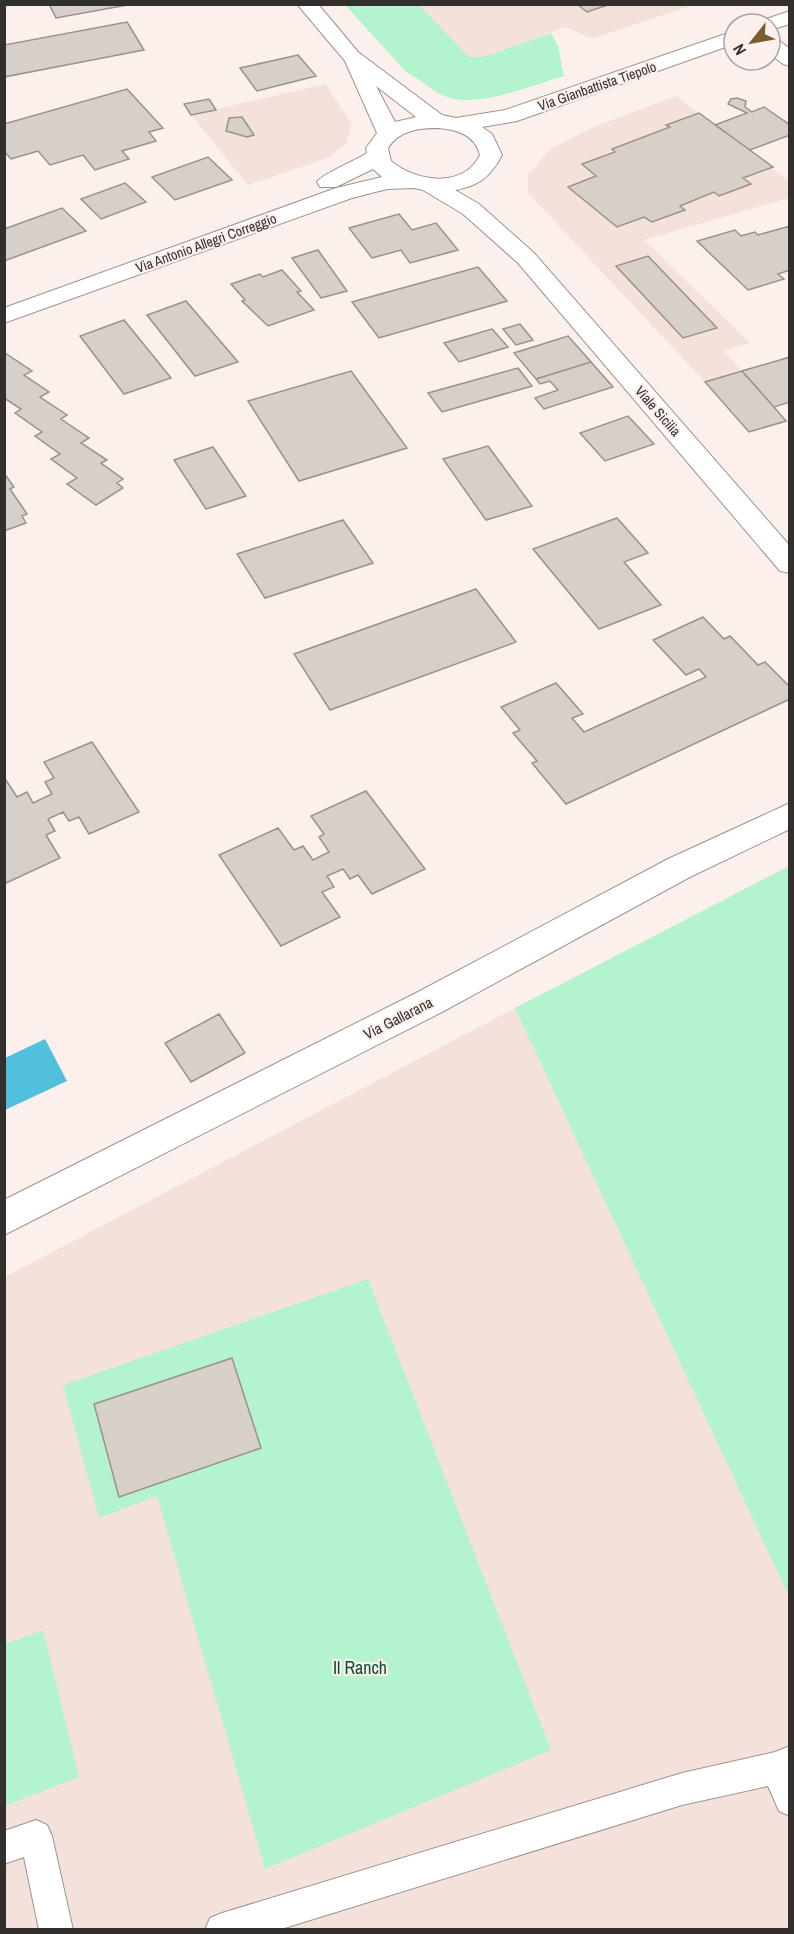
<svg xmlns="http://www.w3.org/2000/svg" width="794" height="1934" font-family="'Archivo Narrow',sans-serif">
<rect width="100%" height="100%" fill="#fbf0ec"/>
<!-- built -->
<path fill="#f5e1db" d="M419,5H694L592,39L566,27L483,57H468Z
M325,84L352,124L346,144L328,158L248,185L191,115Z
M676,96L789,181V198L644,240L750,343L724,351L786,421L749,432L705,382L528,193V175L549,150L591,128Z
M515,1008L789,1597V1929L5,1930V1277Z"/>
<!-- green -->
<path fill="#b3f3ce" d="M345,5H419L469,57H483L551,33L558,46L564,76C532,85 473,111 442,95C429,89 421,79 407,73Z
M789,866V1597L515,1008Z
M368,1279L551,1750L265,1869L157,1496L99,1518L63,1385Z
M43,1630L79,1777L5,1806V1644Z"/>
<!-- water -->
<path fill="#51c0dc" d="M45,1039L67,1081L5,1110V1058Z"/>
<!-- building -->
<path fill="#d7d0c8" stroke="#98928a" stroke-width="1.5" d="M49,4H133L56,18Z
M577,4H611L587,12Z
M127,22L144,50L4,77V45Z
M298,55L316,76L257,91L240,68Z
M127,89L163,128L149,132L156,141L122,151L129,159L95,170L83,155L50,165L38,151L11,159L4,151V124Z
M737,98L746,101L745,107L752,112L764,107L790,125V135L750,150L715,125L747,113L728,104L731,99Z
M209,99L216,110L191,115L184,104Z
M699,113L773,167L743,178L751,184L719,196L714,192L680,206L685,210L652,222L644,217L617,227L568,187L596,176L582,164L615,152L612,149L670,127L666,125Z
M242,117L254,135L247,137L226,131L229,118Z
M208,157L232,180L175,200L152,177Z
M125,183L146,202L101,219L81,199Z
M62,208L86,231L4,261V229Z
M399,214L412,230L436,223L458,250L410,263L401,250L372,258L349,228Z
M790,226V270L778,274L784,279L748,290L697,241L735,230L741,236L755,232L758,235Z
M318,250L347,291L321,298L292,258Z
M648,256L717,328L683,338L616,266Z
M478,267L507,301L379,338L352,302Z
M282,270L301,291L297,292L314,310L268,326L242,301L245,300L231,284L260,274L263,277Z
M186,301L238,362L195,376L147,315Z
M124,320L171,378L124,394L80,336Z
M520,324L533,340L516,345L503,329Z
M492,329L508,347L459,362L444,343Z
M568,336L591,362L536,379L514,353Z
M5,353L32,371L24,375L49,392L40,397L67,415L61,419L89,438L81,443L107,460L101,463L123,479L117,483L123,488L96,505L67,484L77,478L51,459L60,454L35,436L42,432L15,413L21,409L4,398Z
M790,357V402L774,407L742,371Z
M591,362L613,387L544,409L535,398L558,390L550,381L540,384L536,379Z
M518,368L532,386L442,412L428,393Z
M351,371L407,448L299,481L248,401Z
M742,371L774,407L786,421L749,432L705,382Z
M628,416L654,444L605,461L580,433Z
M488,446L532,506L486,520L443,459Z
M213,447L246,496L206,509L174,460Z
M4,473L14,487L10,489L27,514L22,516L26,523L4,531Z
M617,518L648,553L624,562L661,605L599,629L533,549Z
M343,520L373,563L265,598L237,554Z
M476,589L516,642L330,710L294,654Z
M703,617L724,639L730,636L758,665L765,662L790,687V699L566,804L532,763L537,761L513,733L520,730L501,707L556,683L583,714L572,718L584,732L706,677L699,669L686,675L653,640Z
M92,742L139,812L89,834L79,817L69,821L63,812L48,819L55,831L46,835L60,858L4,884V777L17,797L27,792L33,803L52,794L45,782L54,778L44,762Z
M366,791L425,869L372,894L358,875L350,879L343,869L327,876L334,887L322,892L340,917L281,946L219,855L278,828L294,850L303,846L313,860L329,852L319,837L324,834L311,816Z
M219,1014L245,1053L191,1082L165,1043Z
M232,1358L261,1448L119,1497L94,1404Z"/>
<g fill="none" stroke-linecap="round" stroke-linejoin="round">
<!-- service casing -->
<g stroke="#9d938f" stroke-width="2">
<path id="service" d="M790,1746V1816L779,1811L768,1786L682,1805L278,1930H205L210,1918L222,1913L682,1773L775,1752Z
M36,1820L47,1825L52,1836L73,1930H39L24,1857L4,1864V1831Z"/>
</g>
<!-- minor casing -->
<g stroke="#9d938f" stroke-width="2">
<path id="minor" d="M770,37L777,39L790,49V66L783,64L770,54Z
M790,803V829L690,877L442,1012L4,1235V1200L418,992L668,859Z"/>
</g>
<!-- tertiary casing -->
<g stroke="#9d938f" stroke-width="2">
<path id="tertiary" d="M297,4H318L358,52L442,115L456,118L505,110L734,31V44L517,121L482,127L492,134L502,155C491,176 479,186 455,190L479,204L534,253L790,546V573L780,571L518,263L463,214L423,190L414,188L387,189L352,198L4,323V308L336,188L382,177L373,169L336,187H320L317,182C322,174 355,161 367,153L366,148L377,133L345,61ZM376,86L416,117L395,122ZM439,128C458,130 475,135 480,155C463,189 416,182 391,161L388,148C399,130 420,128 439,128Z
M790,11V24L770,30V24H760L763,20Z"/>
</g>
<!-- service -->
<use href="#service" fill="#fff" fill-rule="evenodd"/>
<!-- minor -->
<use href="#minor" fill="#fff" fill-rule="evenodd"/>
<!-- tertiary -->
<use href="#tertiary" fill="#fff" fill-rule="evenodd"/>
</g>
<g text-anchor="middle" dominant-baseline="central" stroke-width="4.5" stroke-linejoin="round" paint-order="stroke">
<!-- far-street labels -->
<g font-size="14" fill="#332f2d" stroke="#fbf0ec">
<text transform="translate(597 86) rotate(-19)">Via Gianbattista Tiepolo</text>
<text transform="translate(206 243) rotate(-20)">Via Antonio Allegri Correggio</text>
<text transform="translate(658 411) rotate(49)">Viale Sicilia</text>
</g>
<!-- street labels -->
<g font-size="15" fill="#332f2d" stroke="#fbf0ec">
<text transform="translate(398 1018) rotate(-27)">Via Gallarana</text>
</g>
<!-- near-park labels -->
<g font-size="18" fill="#084e31" stroke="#fbf0ec">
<text x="360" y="1667">Il Ranch</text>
</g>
</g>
<!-- border -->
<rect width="794" height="1934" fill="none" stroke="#332f2d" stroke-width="12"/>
<!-- north arrow -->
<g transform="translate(752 42) rotate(239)"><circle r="28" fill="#fbf0ec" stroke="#aba3a0" stroke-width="1.5"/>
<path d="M0-4.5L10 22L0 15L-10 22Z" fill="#7b5d31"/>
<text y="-9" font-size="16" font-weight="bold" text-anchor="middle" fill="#332f2d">N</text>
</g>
</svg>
